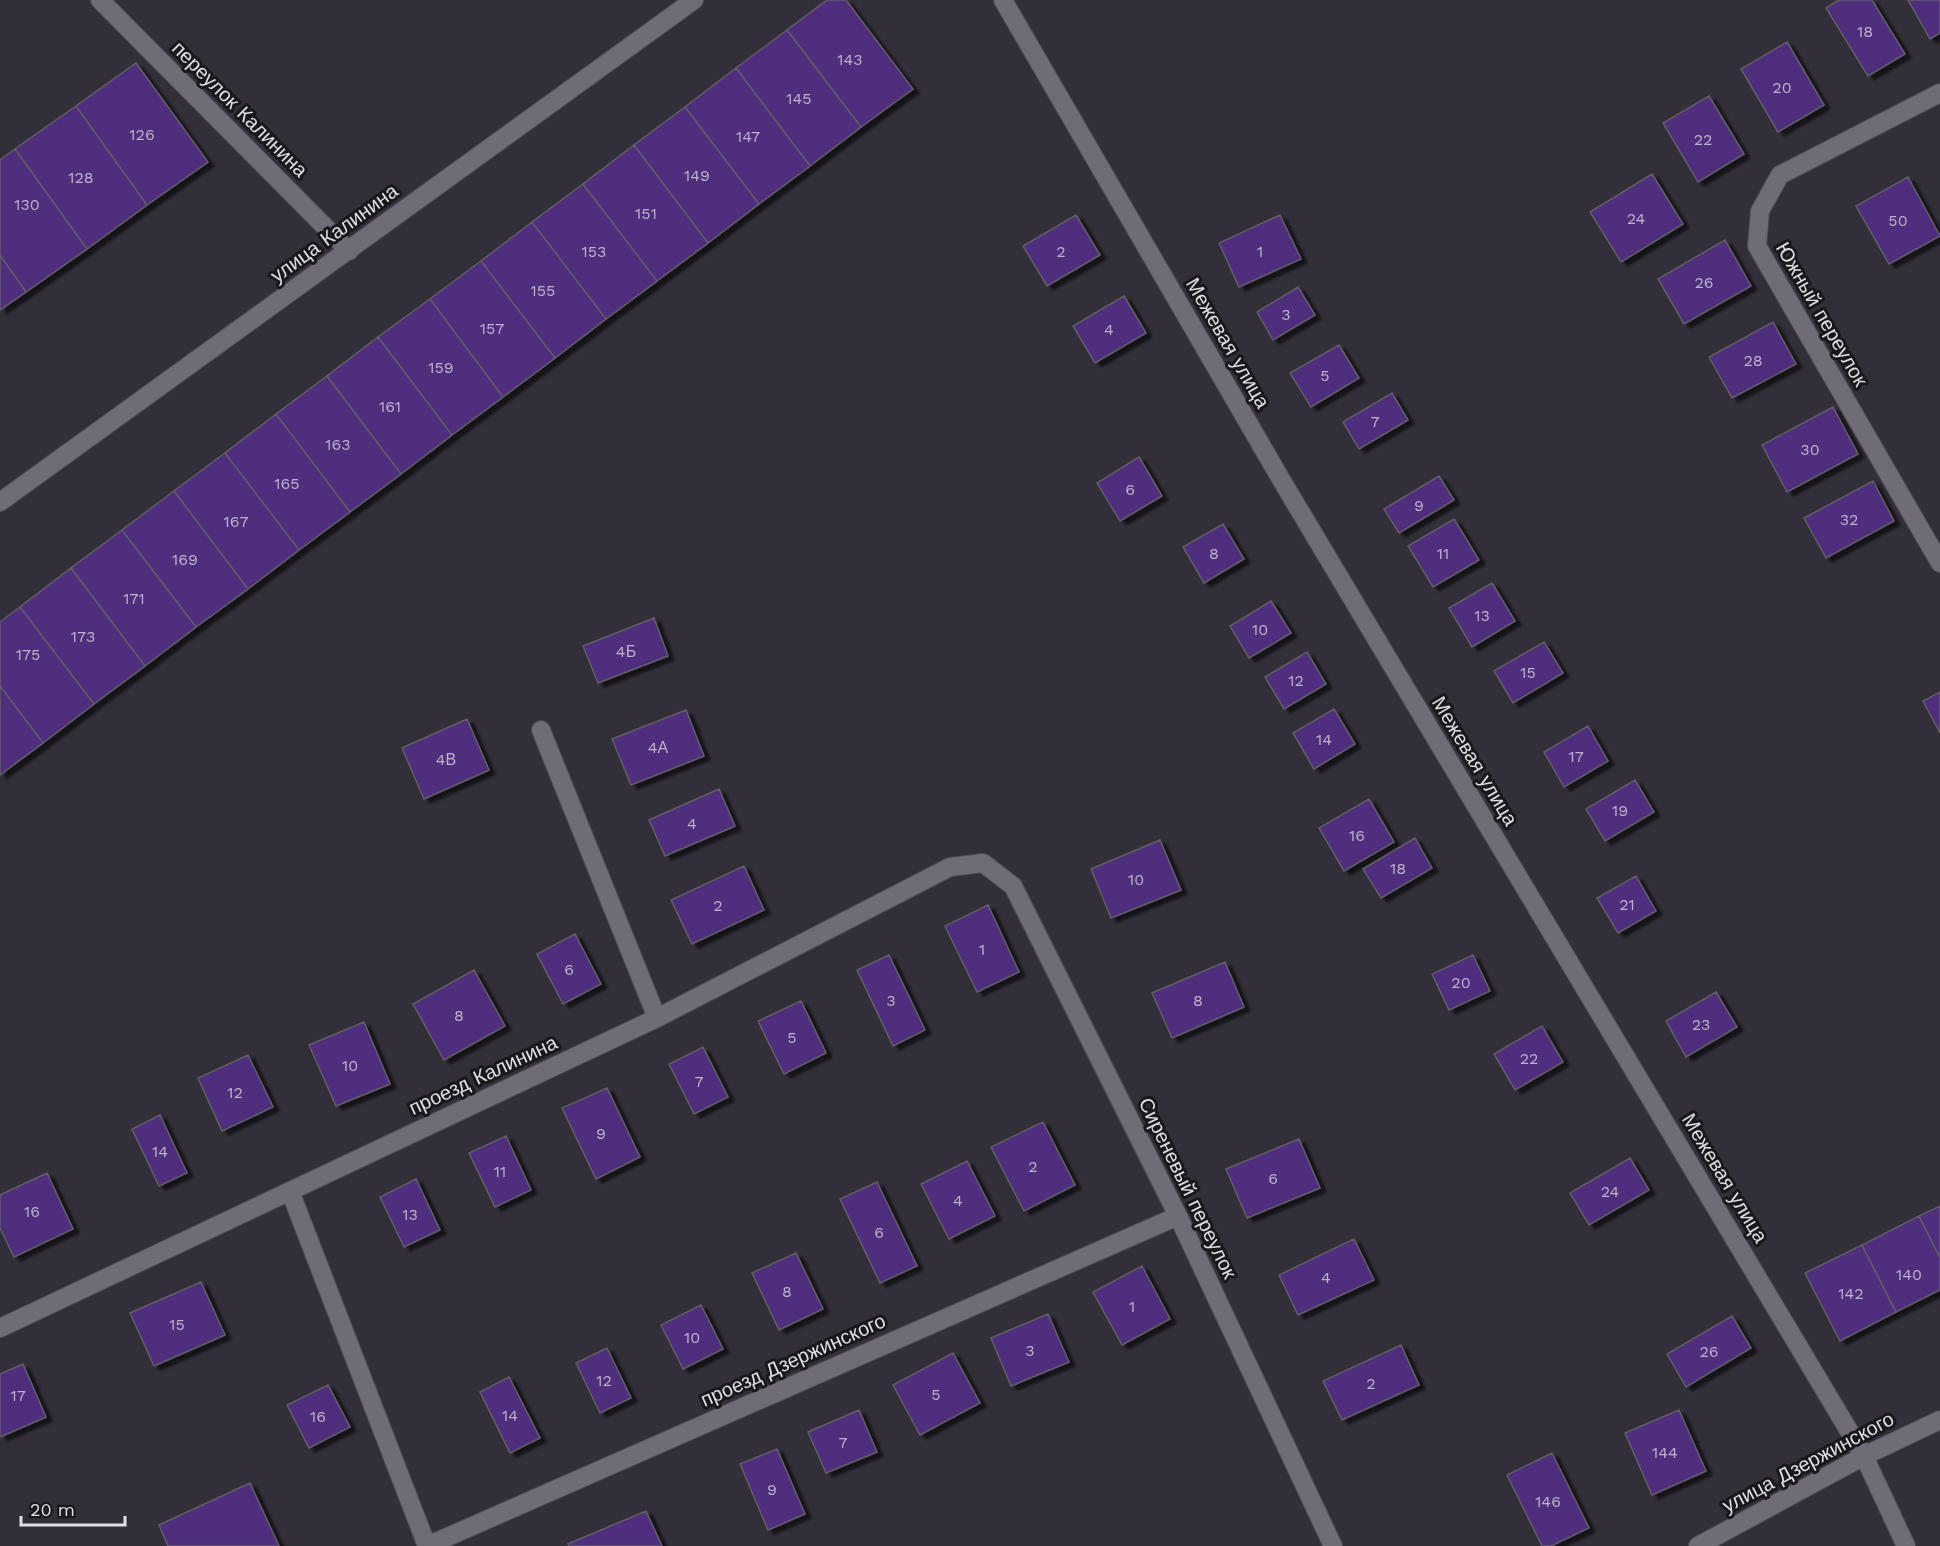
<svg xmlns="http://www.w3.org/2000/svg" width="1940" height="1546" font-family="'Work Sans',sans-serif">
<defs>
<filter id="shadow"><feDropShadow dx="6" dy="4" stdDeviation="1.5" flood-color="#0009"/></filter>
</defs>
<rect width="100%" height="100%" fill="#322f39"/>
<!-- building -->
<path fill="#502e7e" stroke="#605d67" stroke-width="1.5" filter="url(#shadow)" d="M827,0H846L913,89L861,127L787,30Z
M1839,0H1872L1905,54L1868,76L1826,8Z
M1908,0H1940V33L1930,39Z
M787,30L861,127L810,166L736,68Z
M1787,42L1824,105L1778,132L1741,69Z
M136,63L208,162L147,205L76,106Z
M736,68L810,166L759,204L685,107Z
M1709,96L1744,154L1698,182L1663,123Z
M76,106L147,205L87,249L15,149Z
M685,107L759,204L708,243L634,145Z
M634,145L708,243L657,281L583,184Z
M15,149L87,249L26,292L0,255V160Z
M1652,174L1683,224L1621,262L1590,212Z
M1908,177L1940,236L1889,264L1856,206Z
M583,184L657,281L606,319L532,222Z
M1076,215L1100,255L1047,286L1023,246Z
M1280,215L1301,259L1239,287L1219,243Z
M532,222L606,319L555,358L481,261Z
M1725,240L1751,286L1684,324L1658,279Z
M0,255L26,292L0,310Z
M481,261L555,358L503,397L430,299Z
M1298,287L1315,315L1273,340L1257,312Z
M1124,296L1146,333L1095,363L1073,326Z
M430,299L503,397L452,435L378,337Z
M1773,322L1796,364L1732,398L1709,357Z
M378,337L452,435L401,474L327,376Z
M1339,345L1359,378L1311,407L1290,373Z
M327,376L401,474L350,512L276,414Z
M1392,393L1408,420L1359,449L1343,422Z
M1833,407L1858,454L1787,492L1762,445Z
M276,414L350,512L299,550L225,453Z
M225,453L299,550L248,589L174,491Z
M1139,457L1162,496L1120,521L1097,483Z
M1439,476L1454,500L1399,533L1384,509Z
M1873,481L1894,521L1826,558L1804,518Z
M174,491L248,589L196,627L122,530Z
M1454,519L1479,560L1433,587L1408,546Z
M1223,524L1244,559L1204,583L1183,547Z
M122,530L196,627L145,666L71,568Z
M71,568L145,666L94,704L20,607Z
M1492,583L1515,621L1472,647L1449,608Z
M1271,601L1291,633L1249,658L1230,626Z
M20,607L94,704L43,743L0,686V622Z
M654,618L668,656L598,683L583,646Z
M1544,642L1563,673L1513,703L1494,671Z
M1307,652L1326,684L1284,709L1265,677Z
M0,686L43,743L0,775Z
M1940,692V733L1923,701Z
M1334,709L1355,744L1314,769L1293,733Z
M686,710L704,756L631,785L612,739Z
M467,719L489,770L424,799L402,748Z
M1588,726L1608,761L1564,787L1544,752Z
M1635,780L1654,812L1605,841L1586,809Z
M719,789L735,826L665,856L649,820Z
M1369,799L1394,842L1344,871L1319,828Z
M1415,838L1432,868L1381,898L1363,869Z
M1160,840L1181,890L1111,918L1091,869Z
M744,866L764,910L692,944L671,900Z
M1636,876L1656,911L1618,933L1597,898Z
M988,905L1019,972L977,992L945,926Z
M575,934L601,984L563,1004L537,954Z
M889,955L925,1030L893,1046L857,970Z
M1473,955L1490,991L1449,1010L1432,974Z
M1225,962L1244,1007L1172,1038L1152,993Z
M474,970L505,1026L444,1060L413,1004Z
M1716,992L1737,1027L1686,1057L1666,1021Z
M801,1001L826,1053L784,1074L758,1021Z
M364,1022L390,1084L336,1106L309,1045Z
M1542,1026L1563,1062L1515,1090L1494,1054Z
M703,1047L728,1097L694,1114L669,1064Z
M248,1055L273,1107L222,1131L198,1078Z
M607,1088L640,1157L596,1179L562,1108Z
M160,1115L187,1173L159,1186L132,1129Z
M1043,1122L1075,1185L1024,1211L991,1147Z
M506,1136L531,1190L495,1207L469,1153Z
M1299,1139L1320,1188L1247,1218L1226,1169Z
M1630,1158L1649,1190L1589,1225L1570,1193Z
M967,1161L995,1216L949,1239L921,1184Z
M47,1173L73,1229L14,1257L0,1228V1195Z
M416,1179L440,1230L404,1247L380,1197Z
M877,1182L917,1266L880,1283L840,1199Z
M1940,1206V1258L1919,1216Z
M1919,1216L1940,1258V1290L1896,1312L1862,1245Z
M1354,1239L1374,1280L1298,1315L1279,1275Z
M1862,1245L1896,1312L1840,1341L1805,1273Z
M796,1253L823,1309L779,1330L752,1273Z
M1142,1266L1170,1319L1122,1345L1093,1292Z
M201,1282L225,1335L154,1366L130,1313Z
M701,1305L723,1349L683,1369L661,1325Z
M1048,1314L1069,1362L1011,1386L991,1338Z
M1732,1316L1751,1348L1686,1387L1667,1354Z
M1401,1345L1419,1385L1342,1420L1323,1381Z
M607,1348L631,1398L600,1413L576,1363Z
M953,1353L980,1403L920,1435L893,1385Z
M23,1364L46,1417L0,1437V1374Z
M509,1377L540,1438L510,1453L480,1392Z
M328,1385L350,1427L309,1448L287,1405Z
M859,1410L877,1452L826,1473L808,1432Z
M1679,1410L1706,1471L1652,1495L1625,1433Z
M777,1449L805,1514L768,1530L740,1464Z
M1552,1453L1589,1528L1551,1546H1542L1507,1475Z
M250,1483L279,1546H168L159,1525Z
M646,1511L662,1546H569L568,1544Z"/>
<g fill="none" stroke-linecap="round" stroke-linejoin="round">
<!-- minor casing -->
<g stroke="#4d4b53" stroke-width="20">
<path id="minor" d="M100,0L349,251
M1003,0L1282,481L1864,1456L1906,1546
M1940,93L1780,175L1760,211L1757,246L1940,563
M0,502L694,0
M541,730L657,1018
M290,1191L427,1546
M0,1328L657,1018L950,867L983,863L1013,886L1178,1216L1333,1546
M427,1546L1178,1216
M1698,1546L1864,1456L1940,1420"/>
</g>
<!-- minor -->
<use href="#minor" stroke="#6f6c77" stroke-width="18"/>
</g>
<g text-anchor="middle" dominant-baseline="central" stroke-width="6" stroke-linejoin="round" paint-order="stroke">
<!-- number labels -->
<g font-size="16" fill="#bcb2ca">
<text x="1865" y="31">18</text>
<text x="850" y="59">143</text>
<text x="1782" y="87">20</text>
<text x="799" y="98">145</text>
<text x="142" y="134">126</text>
<text x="748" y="136">147</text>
<text x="1703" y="139">22</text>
<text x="697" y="175">149</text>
<text x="81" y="177">128</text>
<text x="27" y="204">130</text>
<text x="646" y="213">151</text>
<text x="1636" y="218">24</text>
<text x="1898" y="220">50</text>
<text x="594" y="251">153</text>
<text x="1061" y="251">2</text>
<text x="1260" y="251">1</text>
<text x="1704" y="282">26</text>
<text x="543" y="290">155</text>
<text x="1286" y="314">3</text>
<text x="492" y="328">157</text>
<text x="1109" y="329">4</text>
<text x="1753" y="360">28</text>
<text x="441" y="367">159</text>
<text x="1325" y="375">5</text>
<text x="390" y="406">161</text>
<text x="1375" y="421">7</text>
<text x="338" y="444">163</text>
<text x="1810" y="449">30</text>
<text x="287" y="483">165</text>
<text x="1130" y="489">6</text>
<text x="1419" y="505">9</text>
<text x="1849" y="519">32</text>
<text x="236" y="521">167</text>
<text x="1214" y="553">8</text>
<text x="1443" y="553">11</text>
<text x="185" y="559">169</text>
<text x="134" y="598">171</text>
<text x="1482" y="615">13</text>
<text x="1260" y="629">10</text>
<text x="83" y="636">173</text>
<text x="626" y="651">4Б</text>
<text x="28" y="654">175</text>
<text x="1528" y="672">15</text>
<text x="1296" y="680">12</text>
<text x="1324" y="739">14</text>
<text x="658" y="747">4А</text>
<text x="1576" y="756">17</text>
<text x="446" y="759">4В</text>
<text x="1620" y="810">19</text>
<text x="692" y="823">4</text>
<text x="1357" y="835">16</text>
<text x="1398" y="868">18</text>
<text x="1136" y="879">10</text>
<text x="1627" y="904">21</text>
<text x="718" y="905">2</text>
<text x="982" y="949">1</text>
<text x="569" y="969">6</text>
<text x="1461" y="982">20</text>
<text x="891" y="1000">3</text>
<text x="1198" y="1000">8</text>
<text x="459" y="1015">8</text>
<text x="1701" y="1024">23</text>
<text x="792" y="1037">5</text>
<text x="1529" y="1058">22</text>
<text x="350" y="1065">10</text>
<text x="699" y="1081">7</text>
<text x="235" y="1092">12</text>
<text x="601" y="1133">9</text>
<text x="160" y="1151">14</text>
<text x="1033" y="1166">2</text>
<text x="500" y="1171">11</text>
<text x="1273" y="1178">6</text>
<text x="1610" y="1191">24</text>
<text x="958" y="1200">4</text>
<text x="32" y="1211">16</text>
<text x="410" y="1214">13</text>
<text x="879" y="1232">6</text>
<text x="1909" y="1274">140</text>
<text x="1326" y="1277">4</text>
<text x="787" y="1291">8</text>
<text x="1851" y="1293">142</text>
<text x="1132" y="1306">1</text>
<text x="177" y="1324">15</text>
<text x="692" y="1337">10</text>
<text x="1030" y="1350">3</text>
<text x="1709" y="1351">26</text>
<text x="604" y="1380">12</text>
<text x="1371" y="1383">2</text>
<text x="936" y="1394">5</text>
<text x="18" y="1395">17</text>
<text x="510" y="1415">14</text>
<text x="318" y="1416">16</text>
<text x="843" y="1442">7</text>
<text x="1665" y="1452">144</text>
<text x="772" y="1489">9</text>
<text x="1548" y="1501">146</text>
</g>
<!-- street labels -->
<g font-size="20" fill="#e0dee4" stroke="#19181c">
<text transform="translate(240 109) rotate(45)">переулок Калинина</text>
<text transform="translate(334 233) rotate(-36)">улица Калинина</text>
<text transform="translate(1822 314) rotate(60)">Южный переулок</text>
<text transform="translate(1228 343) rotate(60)">Межевая улица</text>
<text transform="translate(1475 761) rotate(59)">Межевая улица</text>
<text transform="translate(483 1075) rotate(-25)">проезд Калинина</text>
<text transform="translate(1725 1178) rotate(59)">Межевая улица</text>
<text transform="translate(1188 1188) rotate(64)">Сиреневый переулок</text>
<text transform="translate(793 1360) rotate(-24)">проезд Дзержинского</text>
<text transform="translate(1808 1462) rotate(-28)">улица Дзержинского</text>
</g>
</g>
<!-- scale -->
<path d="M21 1516v9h104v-9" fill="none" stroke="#e0dee4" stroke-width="3"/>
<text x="30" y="1516" font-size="18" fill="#e0dee4" stroke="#19181c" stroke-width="4.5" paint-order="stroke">20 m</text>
</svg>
